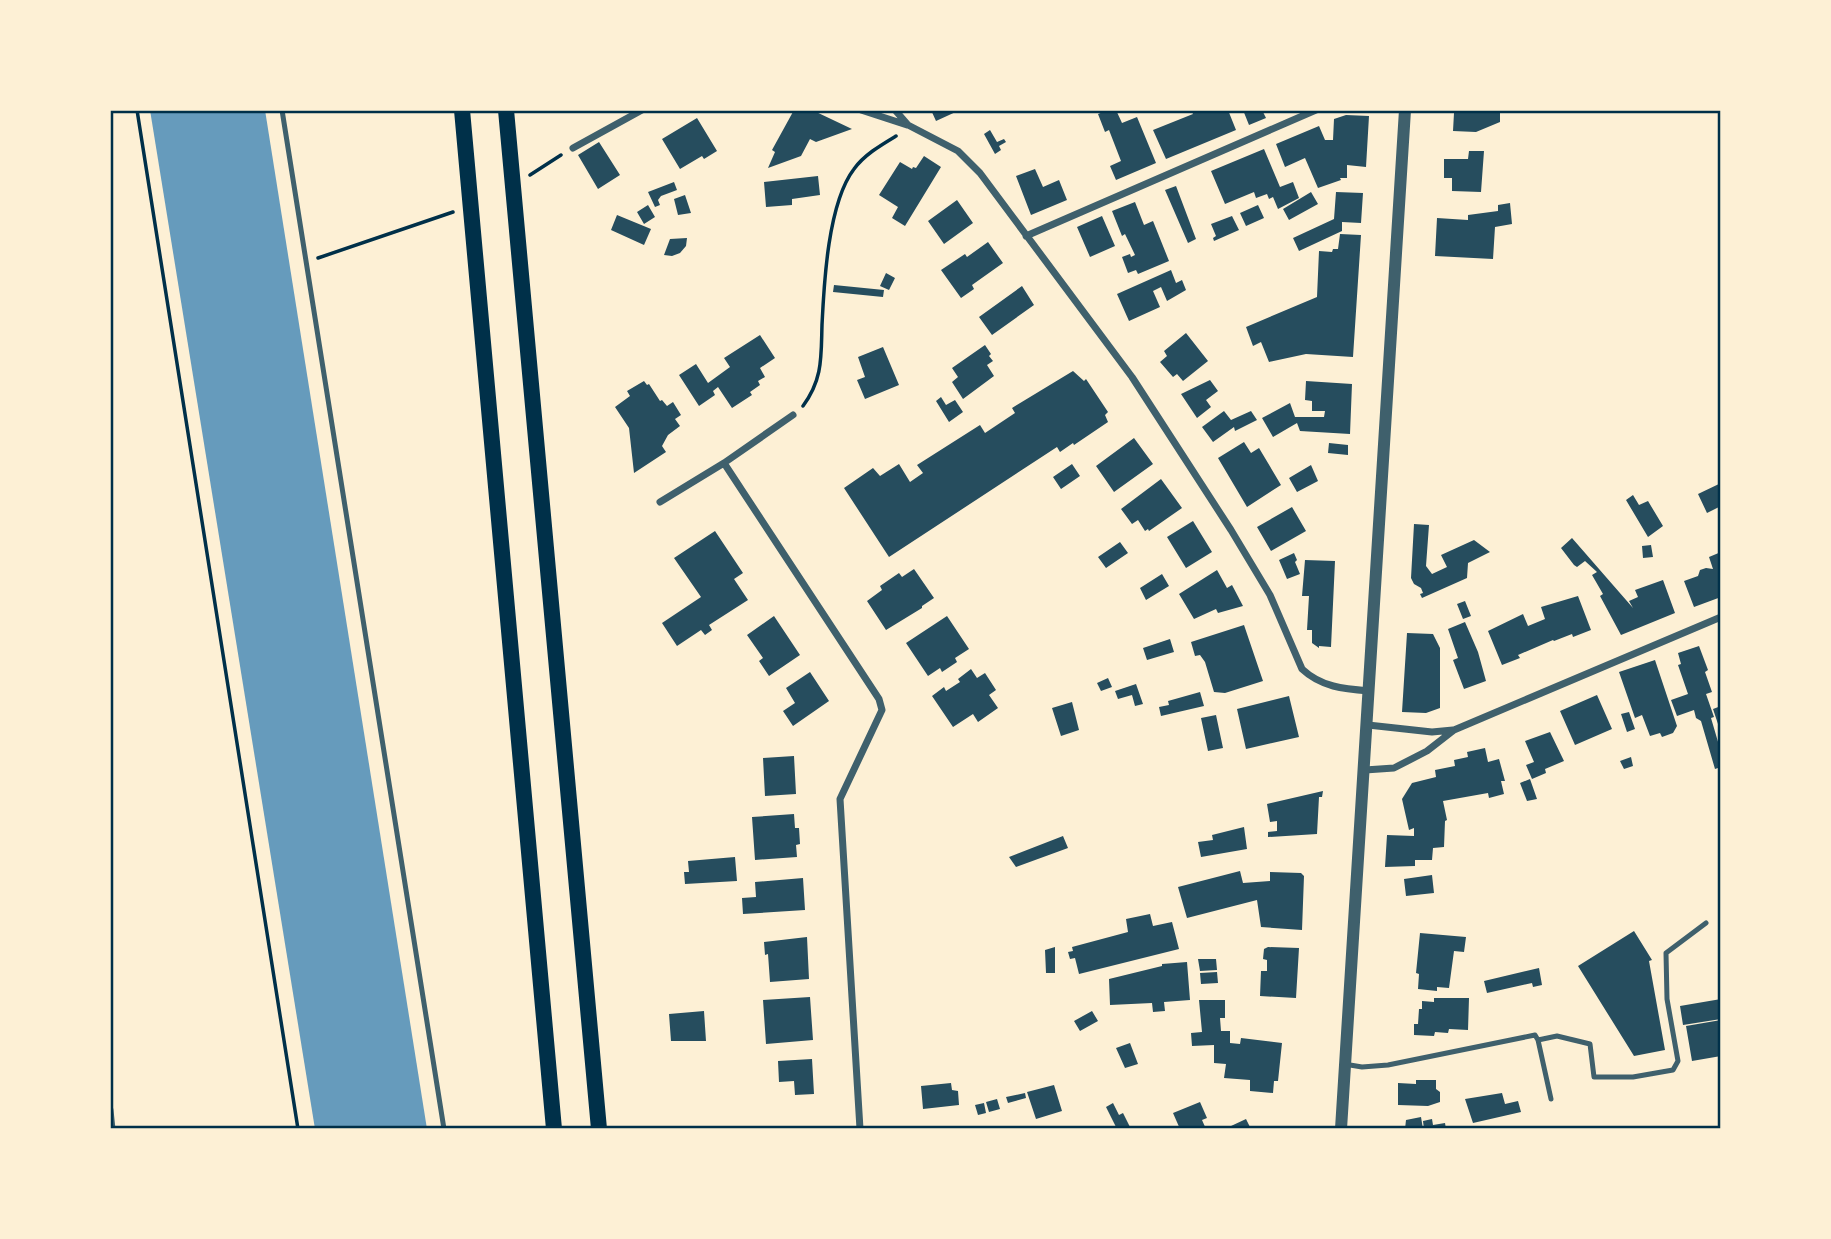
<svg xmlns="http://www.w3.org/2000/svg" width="1831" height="1239" font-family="Ubuntu,sans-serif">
<rect width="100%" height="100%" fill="#fdf0d5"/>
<!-- water -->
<path fill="#669bbc" d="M150,110H265L427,1129H315Z"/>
<!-- building -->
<path fill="#264d5e" d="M794,110H812L852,129L816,142L810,139L801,156L768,168L775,152L772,150Z
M931,110H960L936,121Z
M1108,110H1116L1122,123L1137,117L1156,163L1116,180L1110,166L1121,161L1109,130L1105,132L1098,114Z
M1191,110H1228L1236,130L1166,159L1153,130L1193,114Z
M1243,110H1262L1266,118L1249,125Z
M1486,110H1500V122L1476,132L1453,131L1454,113L1486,112Z
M1346,115L1369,116L1366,167L1347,165V178H1340L1341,180L1318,188L1305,158L1285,167L1276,144L1319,126L1325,140H1333L1334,119Z
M697,118L717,151L704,159L702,156L680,169L662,139Z
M990,130L997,142L1004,139L1006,142L999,146L1001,150L995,154L984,134Z
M599,142L620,175L598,189L578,155Z
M1264,149L1280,187L1293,182L1299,198L1278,209L1273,197L1269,199L1267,194L1256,198L1254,192L1225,204L1211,171Z
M1469,151H1484L1481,192L1452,191V178H1444V159H1468Z
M924,156L941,167L905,226L892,218L898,207L879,195L900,162L912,169L913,167L916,168Z
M1035,169L1043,187L1059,180L1067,200L1031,215L1016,176Z
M818,176L820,195L792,199V205L766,207L764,182Z
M674,182L677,190L661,196L658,200L660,205L655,207L648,192Z
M1176,186L1196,239L1188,243L1165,190Z
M1311,192L1318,204L1289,220L1283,209Z
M1336,192L1363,193L1361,223L1342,222V231L1299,251L1293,238L1334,219Z
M685,195L691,213L678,215L674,199Z
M957,200L973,223L944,244L928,221Z
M1135,202L1144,225L1153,221L1169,261L1138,274L1136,270L1128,273L1122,257L1130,254L1131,257L1135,255L1125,234L1122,236L1112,211Z
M1510,203L1512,224L1495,227L1493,259L1435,256L1437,218L1468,220V215L1498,211V205Z
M648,205L655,217L644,224L637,212Z
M1258,205L1264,218L1246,226L1240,213Z
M617,215L651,229L644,245L611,230Z
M1102,216L1115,246L1090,257L1077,227Z
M1232,216L1239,230L1214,241L1213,238L1216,236L1211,224Z
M1340,234L1361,235L1353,357L1306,354L1269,362L1261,342L1253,346L1246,327L1317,297L1319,251L1332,252L1333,249H1338Z
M687,238L686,246L680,253L672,256L664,255L670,239Z
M988,242L1003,263L972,285L974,289L961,298L941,270L965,254L967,257Z
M1171,270L1176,283L1182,280L1186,290L1167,301L1161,287L1153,291L1160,307L1129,321L1117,294Z
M886,273L895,278L889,290L880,286Z
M834,285L884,290L883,297L833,292Z
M1022,286L1034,305L992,335L979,317Z
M1186,333L1208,361L1183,381L1177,374L1173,377L1160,362L1167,356L1164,351Z
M760,335L775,358L760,368L765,377L758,381L760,385L750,392L752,395L732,408L718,387L713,391L715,395L699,406L679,375L696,364L708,383L730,367L724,358Z
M985,345L991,354L989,356L993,361L987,365L994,376L963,399L952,382L958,377L952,368Z
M883,347L899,385L865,399L857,380L865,377L858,357Z
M1073,371L1084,381L1086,379L1108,412L1105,415L1108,422L1074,445L1073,443L1060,452L1057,447L889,557L844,488L873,468L880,476L899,464L910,482L923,473L917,465L980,425L985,433L1015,413L1012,408Z
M1210,380L1218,391L1206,400L1211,407L1197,418L1181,394Z
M644,381L647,385L649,384L660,401L662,400L667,406L673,402L681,415L675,419L680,426L668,435L662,446L666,452L634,473L629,428L615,407L630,396L627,391Z
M1306,381L1352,384L1350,434L1300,431L1297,423L1273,437L1262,418L1290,403L1295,417H1324L1325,411H1312V401L1305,400Z
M941,397L946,405L955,400L963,412L949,422L936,401Z
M1224,411L1231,420L1251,411L1257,420L1235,431L1234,427L1213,442L1202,427Z
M1134,438L1153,464L1114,492L1096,466Z
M1244,442L1251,453L1259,448L1281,485L1247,507L1218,458Z
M1329,443L1348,445V455L1328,453Z
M1072,464L1080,476L1061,489L1053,477Z
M1311,465L1318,481L1297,492L1289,478Z
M1161,479L1182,508L1149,531L1148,529L1145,531L1138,520L1132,524L1121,509Z
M1721,483V506L1707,513L1698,494Z
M1633,495L1639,505L1648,501L1663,526L1648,537L1626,500Z
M1292,507L1306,531L1271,551L1257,527Z
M1193,521L1212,552L1186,568L1167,537Z
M1414,524L1429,525L1426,566L1432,574L1447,567L1441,555L1474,540L1490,552L1468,563L1467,578L1422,598L1420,594L1423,593L1421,588L1414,584L1411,578Z
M715,531L743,573L734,579L748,600L709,625L712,630L705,635L701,630L677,646L662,623L701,597L674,558Z
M1572,538L1633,608L1629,601L1638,597L1635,590L1663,580L1675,613L1621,635L1600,596L1603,594L1592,575L1597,572L1585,561L1577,567L1574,565L1561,548Z
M1120,542L1128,553L1106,568L1098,557Z
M1651,545L1653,557L1643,558L1642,546Z
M1721,552V597L1694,607L1684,581L1698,576L1700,570L1706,568L1713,569L1709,557Z
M1294,553L1297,560L1295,562L1300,574L1287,579L1279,560Z
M1305,560L1335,561L1331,647L1319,646V648L1312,643V630H1307L1309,596H1302Z
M914,569L934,598L922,606V608L886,630L867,601L882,590L880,586L899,573L902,577Z
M1217,570L1227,588L1232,585L1243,606L1218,613L1216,609L1194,619L1179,594Z
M1162,574L1169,586L1146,600L1140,588Z
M1578,596L1591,630L1573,637L1572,634L1554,641L1553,640L1518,655L1520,658L1502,665L1488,631L1523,614L1528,626L1545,619L1541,607Z
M1465,601L1471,616L1463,619L1457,604Z
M774,616L800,655L769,676L759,661L763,658L747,635Z
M947,616L969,649L955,658L957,662L942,672L940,668L928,676L906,643Z
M1465,622L1478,652L1486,681L1464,689L1453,660L1458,658L1448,629Z
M1244,625L1263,681L1225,693L1214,692L1205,662L1200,655L1195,656L1191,642Z
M1407,633L1433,634L1440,648V708L1426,713L1402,712Z
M1170,639L1174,652L1147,660L1143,648Z
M1699,646L1708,670L1705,672L1712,692L1706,694L1714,717L1711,718L1721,752V767L1715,769L1701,721L1696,718L1694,710L1677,716L1671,700L1688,694L1678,665L1681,664L1678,653Z
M1655,660L1677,726L1673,733L1662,737L1660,733L1650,736L1642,715L1635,718L1619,672Z
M971,669L977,678L985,673L996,690L989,695L998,708L978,722L973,714L953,727L932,696L944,687L946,691L960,682L958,679Z
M810,672L829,701L793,726L783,711L795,703L786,688Z
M1108,678L1112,687L1101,691L1097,683Z
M1136,684L1143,704L1135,706L1132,695L1118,699L1115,691Z
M1200,692L1204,706L1161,716L1159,707L1169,705L1168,701Z
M1597,695L1612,729L1575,745L1560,711Z
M1289,696L1299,737L1246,749L1237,709Z
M1072,702L1079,730L1061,736L1052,708Z
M1721,706V723L1718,724L1713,709Z
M1629,712L1635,729L1627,732L1621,714Z
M1216,715L1223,748L1208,751L1201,718Z
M1550,732L1564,761L1545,769L1546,773L1532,779L1526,765L1534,762L1525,741Z
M1485,748L1488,762L1499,759L1505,781H1501L1504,794L1489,798L1488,793L1443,801L1447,820L1445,821L1444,847L1433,848L1432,860H1415V866L1385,867L1387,835L1414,836V828L1409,830L1402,799L1412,783L1436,777L1435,770L1455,766L1454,760L1468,757L1467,752Z
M794,756L796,794L765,796L763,758Z
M1631,757L1633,766L1624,769L1620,761Z
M1530,779L1537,799L1527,801L1520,783Z
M1323,791L1322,797H1319L1317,834L1268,837V832L1277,831V821L1270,822L1267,804Z
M794,814L795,828H799L800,844L796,845L797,857L755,860L752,817Z
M1244,827L1247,849L1201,857L1198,842L1213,840L1212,835Z
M1063,836L1068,848L1016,867L1009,857Z
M735,857L737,881L685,884L684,872H689L688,861Z
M1240,871L1243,883L1270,881V872L1301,873L1304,876L1302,930L1261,927L1257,900L1187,918L1178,887Z
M1432,875L1434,893L1406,896L1404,879Z
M803,878L805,910L743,914L742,898L756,897L755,882Z
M1150,914L1153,926L1172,922L1179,949L1079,974L1075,958L1070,959L1068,952L1073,951L1072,947L1128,932L1126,919Z
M1634,931L1652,960L1649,961L1665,1050L1634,1056L1578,966Z
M1420,933L1466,937L1464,952L1454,951L1449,988L1437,987V991L1418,989L1419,974L1416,973Z
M807,937L809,979L770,982L768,954L765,955L764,942Z
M1055,947V973H1046L1045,950Z
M1268,947L1299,948L1296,998L1260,996L1261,971H1267V960L1263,959L1264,949Z
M1198,959H1216L1217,970L1200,971Z
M1187,962L1190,1000L1164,1002L1165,1011L1153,1012L1152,1003L1110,1005L1109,979L1162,966V964Z
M1539,968L1542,985L1533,987L1532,983L1487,993L1484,981Z
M1217,972L1218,983L1201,984L1200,973Z
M810,997L813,1040L766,1044L763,1000Z
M1434,998H1469L1468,1030L1449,1029L1448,1033L1435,1032L1434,1036L1414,1035V1024H1418L1419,1009H1422V1001L1434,1002Z
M1721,999V1019L1683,1025L1680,1006Z
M1199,1000H1225V1018H1220L1221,1031H1230V1043L1240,1044L1241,1038L1282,1043L1278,1081H1274L1273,1093L1250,1091V1080L1224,1078L1226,1064L1214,1063V1045L1192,1046L1191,1033L1202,1032Z
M704,1011L706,1041H671L669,1014Z
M1092,1011L1098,1021L1080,1031L1074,1021Z
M1721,1020V1056L1692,1061L1686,1026Z
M1130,1043L1138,1064L1125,1068L1116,1048Z
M812,1059L814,1094L795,1095L794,1081L779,1082L778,1061Z
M1416,1080H1436V1089L1440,1092V1102L1428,1106L1398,1105V1083L1416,1084Z
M951,1083L952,1090L958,1091L959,1105L923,1109L921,1086Z
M1054,1085L1062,1111L1036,1119L1027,1092Z
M1025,1093L1026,1098L1008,1103L1006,1097Z
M1502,1093L1505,1104L1518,1101L1521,1112L1473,1123L1465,1099Z
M997,1099L1000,1109L989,1112L986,1102Z
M1200,1102L1207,1118L1202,1120L1206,1129H1180L1173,1113Z
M984,1103L986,1113L978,1115L975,1105Z
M1113,1103L1119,1115L1123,1113L1131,1129H1117L1106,1107Z
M1421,1117L1423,1129H1405L1406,1120Z
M1246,1119L1251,1129H1232L1231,1126Z
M1432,1119L1433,1125L1445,1123L1446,1129H1424L1423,1121Z"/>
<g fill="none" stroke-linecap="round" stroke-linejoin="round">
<!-- path -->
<path stroke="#003049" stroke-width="3.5" d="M137,110L298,1129
M530,175L561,155
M318,258L453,212
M803,406C823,379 821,357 822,325C824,283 828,203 854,169C864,155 881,145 896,136"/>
<!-- service -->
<path stroke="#3f606c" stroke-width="5" d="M282,110L444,1129
M1538,1040L1557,1036L1590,1044L1594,1077H1633L1673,1070L1678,1061L1667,999L1666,953L1706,923
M1344,1064L1362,1067L1388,1065L1535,1035L1538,1040L1551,1099"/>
<!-- minor -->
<path stroke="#3f606c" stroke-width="7" d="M861,110L907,125
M895,110L908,125L958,151L980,173L1132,377L1231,530L1270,595L1302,669C1321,687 1344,689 1369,691
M573,148L642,110
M1026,236L1316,110
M724,463L879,699L882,710L840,799L860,1129
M660,502L724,463L793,415
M1368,725L1432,732L1453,730
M1365,770L1394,768L1427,751L1454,730L1721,617
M110,1110L112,1129"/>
<!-- tertiary -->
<path stroke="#3f606c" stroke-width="12" d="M1341,1129L1405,110"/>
<!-- primary -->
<path stroke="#003049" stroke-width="16" d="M462,110L554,1129
M506,110L599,1129"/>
</g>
<!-- border -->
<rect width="1831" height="1239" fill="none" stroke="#fdf0d5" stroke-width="224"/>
<rect x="112" y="112" width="1607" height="1015" fill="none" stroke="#003049" stroke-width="2.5"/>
</svg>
